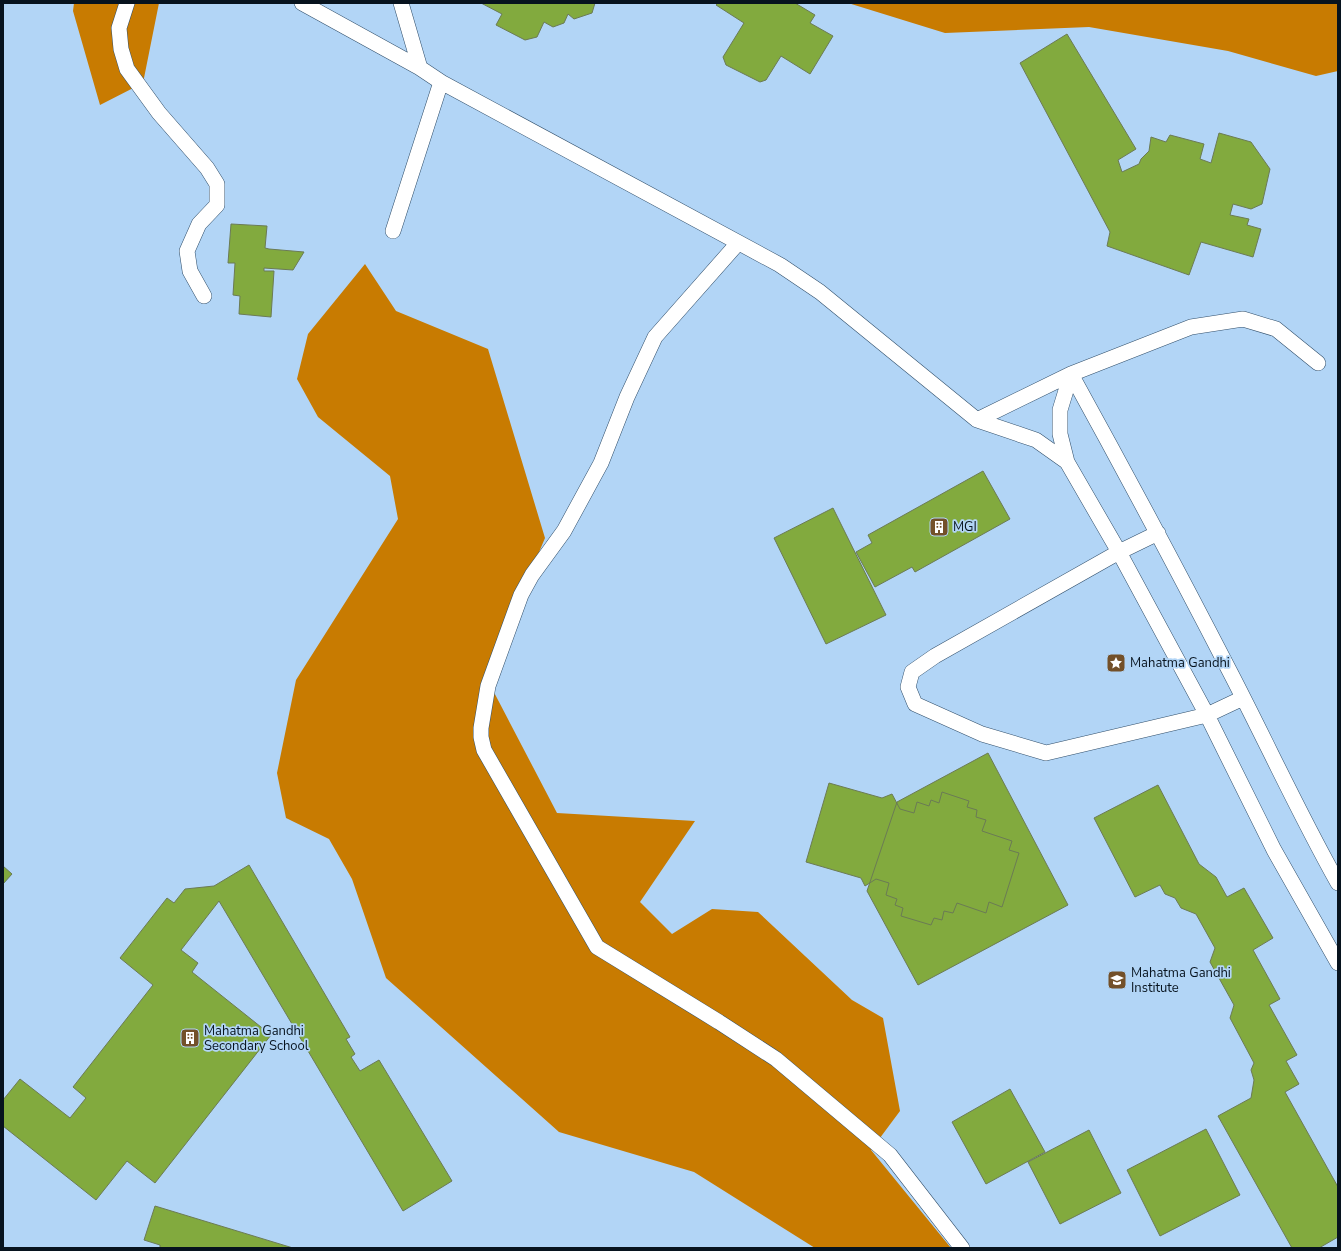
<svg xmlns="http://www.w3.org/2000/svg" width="1341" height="1251" font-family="'Nunito Sans',sans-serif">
<rect width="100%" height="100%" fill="#b2d5f6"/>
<!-- forest -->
<path fill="#c87b01" d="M74,3H159L143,83L100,105L73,11Z
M848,3H1338V71L1316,76L1228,51L1089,27L945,33Z
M365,264L396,311L488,349L545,538L486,677L557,813L695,821L640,902L672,934L712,909L758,912L852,1000L883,1018L900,1111L871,1150L951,1248H815L694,1172L559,1132L386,978L352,879L329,839L286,818L277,773L296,680L398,519L390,476L318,417L297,379L308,334Z"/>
<!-- building -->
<path fill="#82aa3e" stroke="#6b7b55" d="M481,3H595L592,13L574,19L568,14L564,23L553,27L544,22L537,37L525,40L496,25L502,14Z
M718,3H795L815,15L810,23L833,36L810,74L781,56L766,80L760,82L726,65L723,57L744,23L716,5Z
M1067,34L1136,149L1118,160L1122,172L1139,164L1141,159L1149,151L1151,137L1166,142L1170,135L1204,144L1200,159L1211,163L1219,133L1251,142L1270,169L1262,204L1251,209L1233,204L1230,215L1249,219L1247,225L1261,229L1253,257L1201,242L1189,275L1107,246L1110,232L1020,63Z
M231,224L267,226L265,248L269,249L304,252L293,270L264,268V271H274L271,317L239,314L240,296L233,295L235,263H228Z
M983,471L1010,519L915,572L912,567L875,587L856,552L872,543L868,535Z
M833,508L886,615L826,644L774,538Z
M988,753L1068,905L918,985L867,891L897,802Z
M829,783L882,798L892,794L900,809L914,813L917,802L929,806L931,800L939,803L942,792L969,801L967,807L977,810L976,817L986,820L982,831L1012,841L1009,850L1019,853L1002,907L989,902L986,913L957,903L953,913L944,911L942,920L934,918L931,925L901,916L903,908L895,905L897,899L886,895L889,883L876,879L865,886L861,878L806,862Z
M1158,785L1199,864L1216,877L1227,897L1244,888L1273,938L1253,950L1280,999L1269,1005L1297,1055L1286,1061L1299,1084L1285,1092L1338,1187V1237L1319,1248H1292L1218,1116L1251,1098L1254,1080L1251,1070L1254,1063L1230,1018L1234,1005L1210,962L1215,948L1196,914L1181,908L1175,898L1165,894L1160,885L1135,897L1094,818Z
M249,865L350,1037L346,1039L355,1054L351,1057L360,1071L379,1060L452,1181L403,1211L219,901L181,950L198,963L192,972L271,1035L155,1183L127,1161L96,1200L3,1126V1100L20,1079L70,1118L86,1098L73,1087L153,985L120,958L167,898L174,903L185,889L214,886Z
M3,866L12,874L3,884Z
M1010,1089L1045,1152L986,1184L952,1122Z
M1206,1129L1240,1195L1160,1236L1127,1170Z
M1089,1130L1121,1193L1060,1224L1028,1162Z
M155,1206L293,1248H160V1245L144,1240Z"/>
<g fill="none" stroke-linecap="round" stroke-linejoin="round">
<!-- service casing -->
<g stroke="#314f6b" stroke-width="16">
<path id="service" d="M127,3L119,28L121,49L127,69L159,113L207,168L217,184V205L199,224L187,251L190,271L204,296
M302,3L420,68L441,82L780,265L820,292L977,420L1036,440L1067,462L1119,552L1207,715L1274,850L1338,963
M401,3L420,68
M393,231L441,82
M738,243L655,337L627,397L601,463L564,531L532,575L521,595L488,686L481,728V737L484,750L597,947L719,1022L776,1059L890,1155L962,1248
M1071,374C1125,472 1178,571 1229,670C1266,741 1299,814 1338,883
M977,420L1071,374L1191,327L1243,319L1276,329L1318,363
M1067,462L1060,434V410L1071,374
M1158,533L1119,552L935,656L912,672L908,687L915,704L982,734L1046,753L1207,715L1243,698"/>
</g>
<!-- service -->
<use href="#service" stroke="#fff" stroke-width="15"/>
</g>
<!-- icons -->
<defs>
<g id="building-square" transform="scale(1)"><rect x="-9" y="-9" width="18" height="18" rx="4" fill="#735029" stroke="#b2d5f6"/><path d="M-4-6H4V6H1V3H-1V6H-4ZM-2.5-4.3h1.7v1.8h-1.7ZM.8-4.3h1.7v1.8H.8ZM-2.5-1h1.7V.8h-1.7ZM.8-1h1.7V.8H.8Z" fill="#fff"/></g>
<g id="sight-square" transform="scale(1)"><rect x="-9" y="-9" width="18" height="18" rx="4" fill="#735029" stroke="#b2d5f6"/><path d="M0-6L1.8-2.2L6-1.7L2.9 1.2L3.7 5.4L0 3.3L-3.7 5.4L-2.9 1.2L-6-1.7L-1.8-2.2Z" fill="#fff"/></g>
<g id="school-square" transform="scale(1)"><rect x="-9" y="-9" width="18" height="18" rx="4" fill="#735029" stroke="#b2d5f6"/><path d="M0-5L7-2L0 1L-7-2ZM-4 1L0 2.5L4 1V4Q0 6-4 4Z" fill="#fff"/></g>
</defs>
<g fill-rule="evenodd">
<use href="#building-square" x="939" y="527"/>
<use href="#sight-square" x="1116" y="663"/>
<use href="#school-square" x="1117" y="980"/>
<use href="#building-square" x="190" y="1038"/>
</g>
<g text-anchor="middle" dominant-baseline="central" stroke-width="3.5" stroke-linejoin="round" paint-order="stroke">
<!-- poi labels -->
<g font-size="13" fill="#07131e" stroke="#b2d5f6" text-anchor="start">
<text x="953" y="527">MGI</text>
<text x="1130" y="663">Mahatma Gandhi</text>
<text x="1131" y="973">Mahatma Gandhi<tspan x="1131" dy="15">Institute</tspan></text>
<text x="204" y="1031">Mahatma Gandhi<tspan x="204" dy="15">Secondary School</tspan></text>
</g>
</g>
<!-- border -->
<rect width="1341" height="1251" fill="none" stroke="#07131e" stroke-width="8"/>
</svg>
